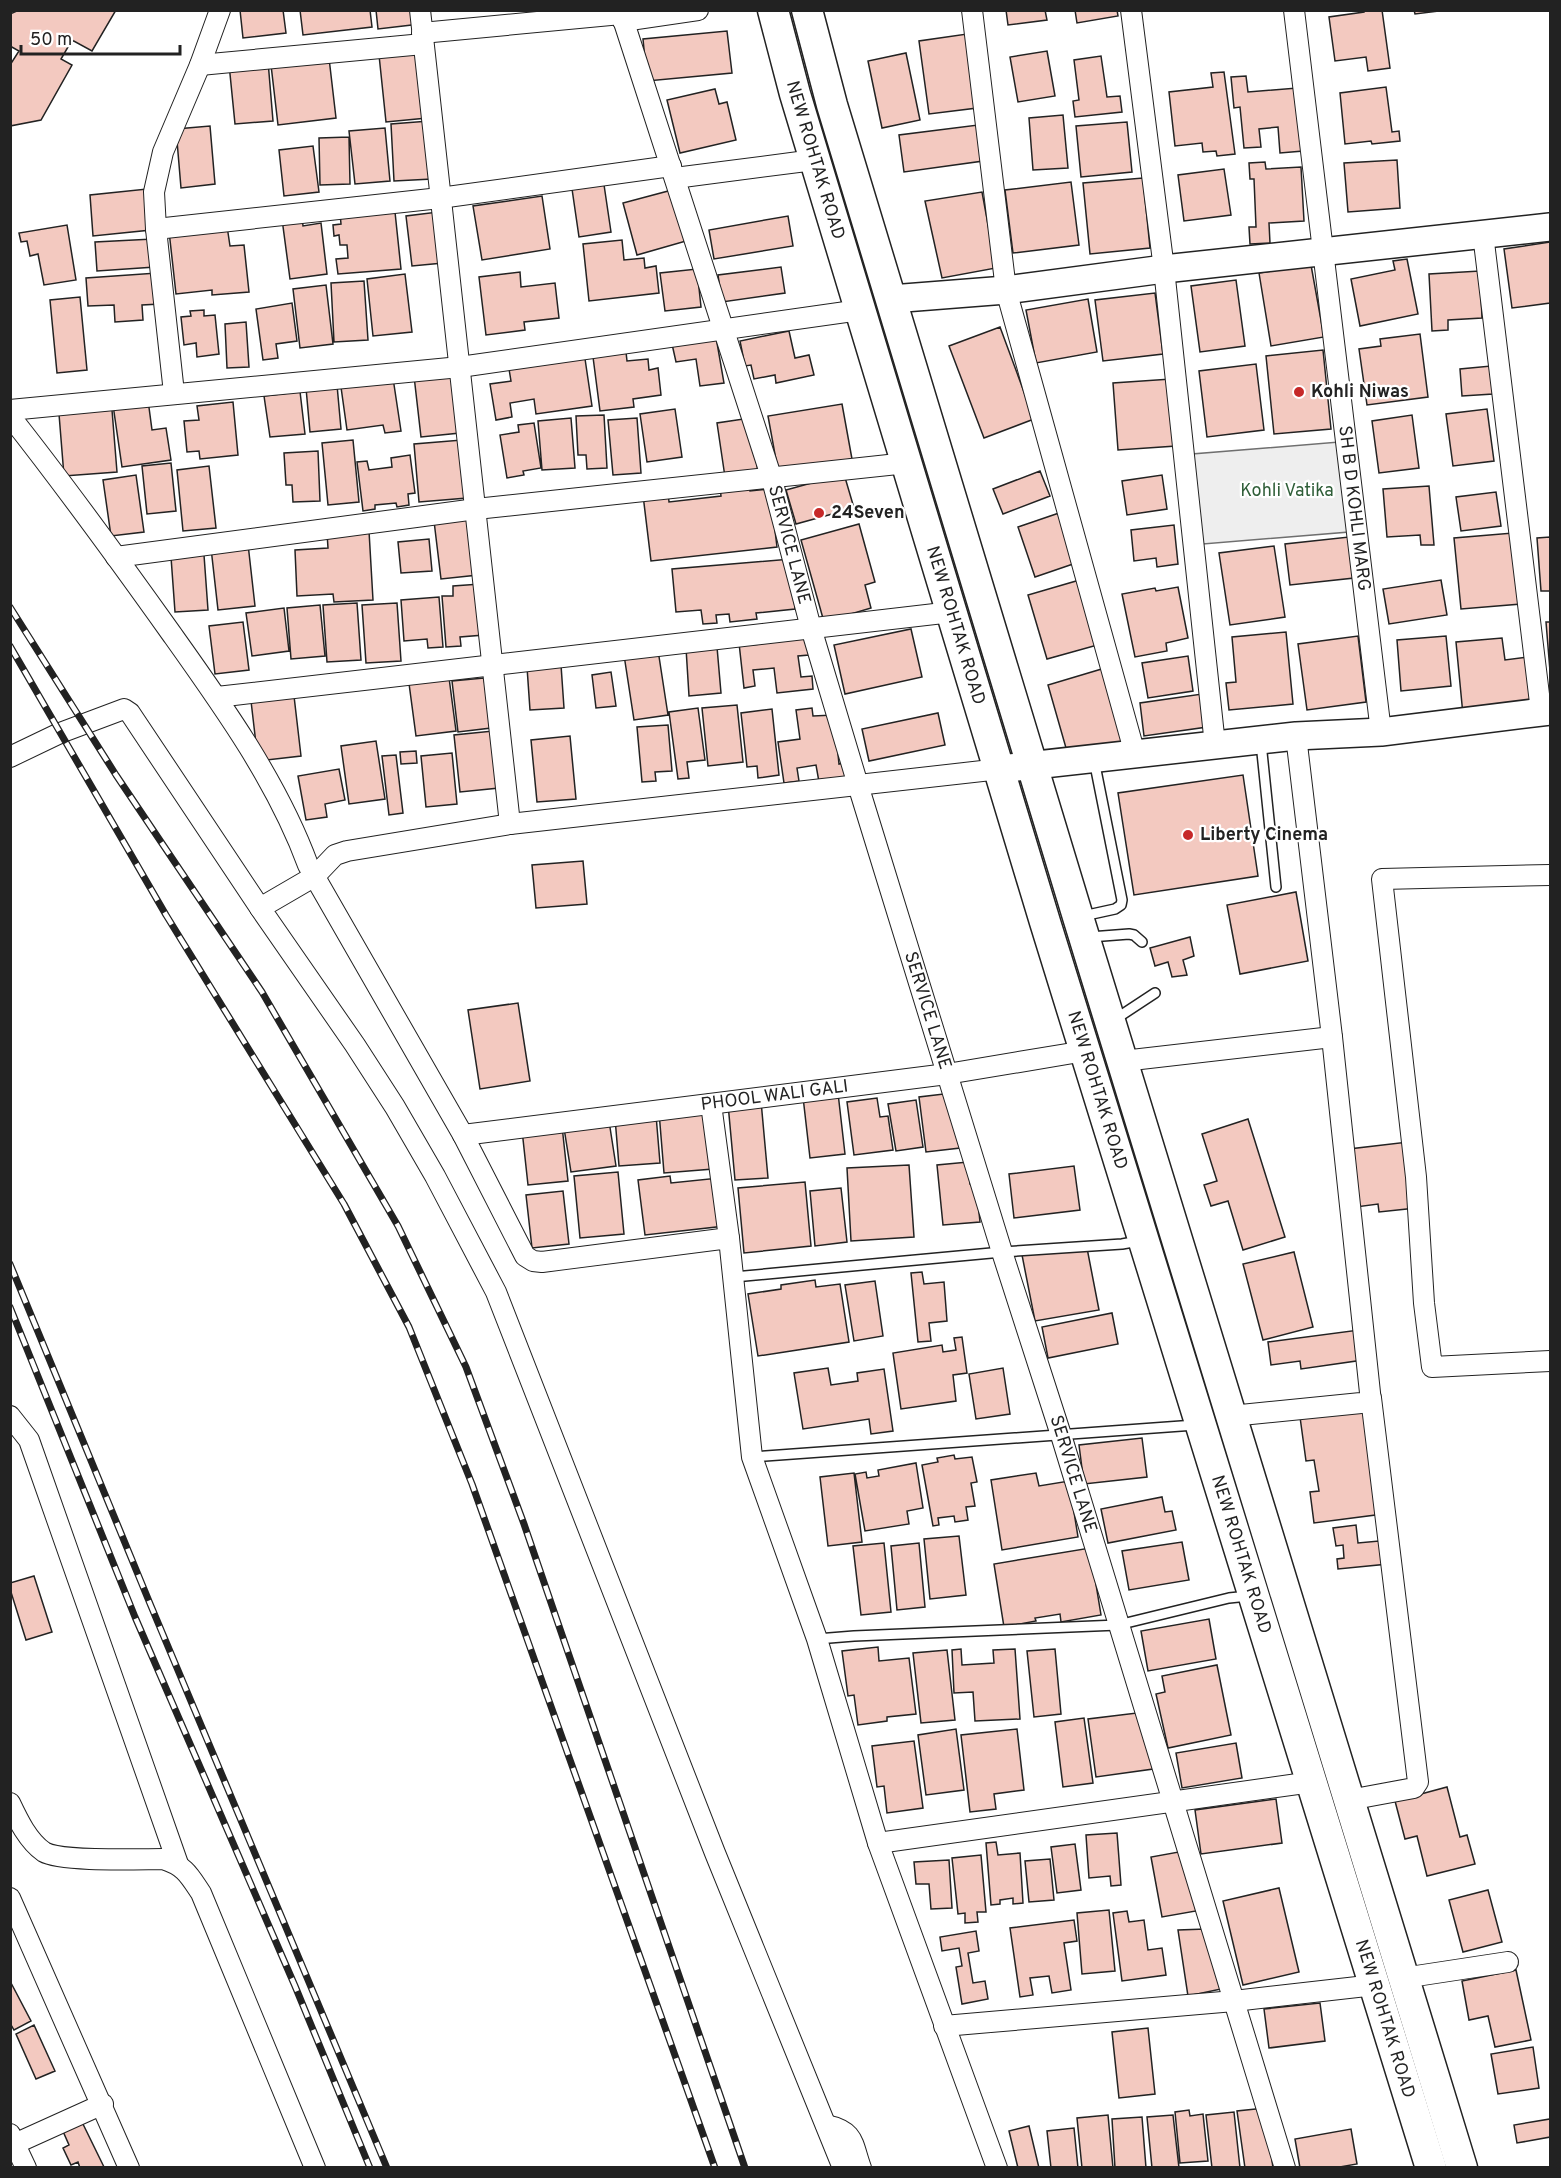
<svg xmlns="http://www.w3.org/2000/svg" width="1561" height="2178" font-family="Overpass,sans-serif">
<rect width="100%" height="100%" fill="#fff"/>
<!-- green -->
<path fill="#eee" stroke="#6f6f6f" stroke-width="1.5" d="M1339,442L1349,532L1203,544L1192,454Z"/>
<!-- building -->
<path fill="#f3c9c0" stroke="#222" stroke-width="1.5" d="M19,10H116L92,51L72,40L61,59L72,65L41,120L10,126V65L19,51L10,46V14Z
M240,10H283L286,33L243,38Z
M300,10H370L372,27L303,35Z
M376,10H419L420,24L378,29Z
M1006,10H1045L1047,20L1008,25Z
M1075,10H1117L1118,16L1077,23Z
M1364,10H1382L1390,68L1368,71L1366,57L1335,61L1329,17L1364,12Z
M1414,10H1447L1415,14Z
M727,31L732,73L647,81L643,39Z
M967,34L977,108L929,114L919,41Z
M421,51L427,118L386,122L379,55Z
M1047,51L1055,96L1018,102L1010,57Z
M906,53L920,120L882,128L868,61Z
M1101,56L1107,97L1120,96L1122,112L1075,117L1073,101L1079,100L1074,60Z
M329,58L336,118L278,125L271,65Z
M268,61L273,121L235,124L229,64Z
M1224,72L1235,154L1217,156L1216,151L1203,152L1202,143L1175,146L1169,92L1213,87L1211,73Z
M1246,76L1248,92L1297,88L1303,151L1280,153L1278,127L1259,129L1261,147L1244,148L1240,107L1234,108L1231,77Z
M1386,87L1392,132L1399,131L1400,141L1372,144L1371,141L1345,144L1340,93Z
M715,89L719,104L727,102L736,140L680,153L667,100Z
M1063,115L1068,168L1033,170L1029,118Z
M429,121L432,179L394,181L391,124Z
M1127,122L1132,172L1081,177L1076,126Z
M978,125L983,161L904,172L899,135Z
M210,126L215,184L181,188L176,129Z
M385,128L390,181L355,184L349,131Z
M349,137L350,184L320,185L319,138Z
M313,146L319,192L284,196L279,150Z
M1397,160L1400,208L1348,212L1344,163Z
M1265,162L1266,169L1301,167L1304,221L1269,223L1270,243L1250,244L1249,227H1256L1254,179H1250L1249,163Z
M1224,169L1231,215L1184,221L1178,175Z
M603,178L611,232L579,237L571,182Z
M1143,178L1150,248L1090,254L1083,183Z
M1071,182L1079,245L1013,253L1005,190Z
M147,189L151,230L93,236L90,195Z
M672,190L686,241L637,255L623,203Z
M982,192L996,268L942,278L925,201Z
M542,196L550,249L482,260L473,206Z
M395,212L401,269L338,274L336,259L348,258L347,245H340L339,235L334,236L333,225L341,224L340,213Z
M438,212L443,263L412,266L406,216Z
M788,216L793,246L714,259L709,230Z
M302,217L303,226L321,223L327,274L290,279L282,219Z
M67,225L76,280L44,285L38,254L30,256L27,241L21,242L19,233Z
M227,226L230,246L244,245L249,292L212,295V290L176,294L169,231Z
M153,239L155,267L97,271L95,242Z
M622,240L624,260L644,258L645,268L656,266L659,293L589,301L583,244Z
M1550,242V303L1512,308L1504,249Z
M1407,259L1418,314L1360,326L1351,279L1395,270L1393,261Z
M1311,265L1324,337L1271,346L1259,273Z
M781,267L785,293L722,302L718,275Z
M697,269L701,307L665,311L660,273Z
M1480,271L1482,318L1448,320V330L1432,331L1429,274Z
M520,272L521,287L555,283L559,318L524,322L525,330L486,335L479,277Z
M157,273L160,304L142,305L143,320L115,322L114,305L88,306L86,278Z
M405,274L412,332L373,336L367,279Z
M1236,280L1245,346L1200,352L1191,286Z
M364,281L368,340L334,342L331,283Z
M326,285L333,344L300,348L293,289Z
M1155,293L1163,354L1103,361L1095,300Z
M80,297L87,370L57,373L50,300Z
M1088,299L1097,352L1036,363L1026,310Z
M292,303L297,341L276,344L278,358L263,360L256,309Z
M204,310V316L215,315L219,354L197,357L196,343L184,345L181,317L191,316L190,311Z
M246,322L249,367L227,368L225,324Z
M1000,327L1034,419L984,438L949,346Z
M789,331L795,358L809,355L814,375L776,383L775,375L754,379L751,365L745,366L740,341Z
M1420,334L1428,397L1367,405L1359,349L1381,346L1380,339Z
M716,337L724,383L700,386L696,359L676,362L672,344Z
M1323,350L1331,429L1274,434L1266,356Z
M584,352L592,406L536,414L534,399L510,403L512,417L496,420L490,384L511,381L508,363Z
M626,352L627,361L648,359L649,370L658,368L661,395L633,399L634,407L600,411L593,357Z
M1256,364L1264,430L1207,437L1199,371Z
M1491,366L1493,394L1462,396L1460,369Z
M453,372L460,433L421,437L414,376Z
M393,378L401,431L385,433L383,425L347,430L340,380Z
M1171,379L1176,446L1118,450L1113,383Z
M299,383L305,434L270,437L264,396L288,393L287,384Z
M337,385L341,429L310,432L306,388Z
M148,400L152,430L166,428L171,460L122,467L113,405Z
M233,402L238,455L200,459L199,451L187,452L184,421L199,420L197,406Z
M842,404L852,459L778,471L768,416Z
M675,409L682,457L647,462L640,414Z
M1487,409L1494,461L1453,466L1446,414Z
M112,410L117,472L64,476L59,414Z
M604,415L607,468L587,469L586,455H578L576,416Z
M1412,415L1419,468L1379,473L1372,421Z
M571,418L575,468L542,470L538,421Z
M637,418L641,473L613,475L608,420Z
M750,418L758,472L725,477L717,423Z
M534,423L541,468L523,471L524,475L507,478L500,435L519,432L518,425Z
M353,440L359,502L328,505L322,443Z
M462,440L467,498L419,502L414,444Z
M318,451L320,501L293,502L292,485H286L284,453Z
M410,455L415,493L408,494L409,505L397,507L396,503L375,505V509L363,511L357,462L367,461L369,470L392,467L391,458Z
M171,463L176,511L147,514L142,466Z
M209,466L216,528L183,531L177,470Z
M1040,471L1050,496L1003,514L993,489Z
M844,474L854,508L796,524L786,490Z
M136,475L144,532L111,536L103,480Z
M1162,475L1167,509L1127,515L1122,481Z
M749,483L750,491L770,489L777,547L651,561L643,495L668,492L669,502L721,496L720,487Z
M1429,486L1434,545H1421L1420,535L1387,537L1383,489Z
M1496,492L1501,526L1461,531L1456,497Z
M1059,513L1076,563L1035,577L1018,527Z
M471,517L478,575L441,579L434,521Z
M859,524L875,582L865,585L871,608L824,622L801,540Z
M1174,525L1178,564L1157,567L1156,558L1134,561L1131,530Z
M369,531L373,600L334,602L333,594L297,596L295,550L328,548L327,533Z
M1513,533L1521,604L1461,609L1454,538Z
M1349,537L1354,578L1290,585L1285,544Z
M1550,537V591H1541L1537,538Z
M429,539L432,571L401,573L398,542Z
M248,544L255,606L218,610L211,548Z
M1274,546L1285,617L1230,625L1219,553Z
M204,555L208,610L175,612L171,557Z
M791,559L795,609L756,613L757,619L730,622L729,614L716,615L717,623L703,624L701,610L676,612L672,569Z
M1083,579L1101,644L1047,659L1028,595Z
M1441,580L1447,615L1389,624L1383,589Z
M480,584L484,635L460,637L461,646L446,647L442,596H453V586Z
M1178,587L1188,638L1166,643L1167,651L1135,657L1122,594L1155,588L1156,591Z
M439,597L443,647L428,648L427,639L404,641L401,600Z
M357,603L361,660L327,662L323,605Z
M397,603L401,661L366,663L362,605Z
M320,605L325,656L291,659L287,608Z
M284,608L289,651L252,656L246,613Z
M243,622L249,670L215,674L209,626Z
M1546,622H1550V671Z
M911,629L922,677L845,694L834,645Z
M1286,632L1293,704L1229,710L1226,683L1236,682L1232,637Z
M807,635L809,655L798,656L801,677L812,676L813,689L777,693L774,668L753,670L755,686L744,688L739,643L748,642L749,645L761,644L760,640Z
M1358,636L1366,702L1307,710L1298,644Z
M1446,636L1451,686L1401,691L1397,640Z
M1502,638L1505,660L1528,657L1533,709L1463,715L1456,642Z
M717,647L721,693L689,696L686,648Z
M658,650L668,715L634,720L624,655Z
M1188,656L1193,691L1148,698L1142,663Z
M561,665L564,708L530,710L527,667Z
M1105,668L1130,749L1068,755L1048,685Z
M448,670L456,731L416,736L408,676Z
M611,672L616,706L596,708L592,675Z
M484,678L491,728L458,732L452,681Z
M1202,694L1207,727L1144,736L1140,703Z
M294,696L301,756L258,761L251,701Z
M737,705L743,762L708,766L702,708Z
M698,708L705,760L687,762L689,778L678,779L669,712Z
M812,708L813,716L834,715L842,753L838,754L839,764L844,763L847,778L819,782L816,765L797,768L799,781L784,783L778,742L800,739L796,710Z
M772,709L779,775L758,778L757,766L747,767L741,713Z
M938,713L945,745L869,761L862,729Z
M668,725L672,771L655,772L656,781L642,782L637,727Z
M493,731L499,788L460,792L454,735Z
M570,736L576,799L537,802L531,740Z
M376,741L385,799L349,804L341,746Z
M416,751L417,763L401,764L400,752Z
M452,753L457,804L426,807L421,756Z
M396,755L403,813L389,815L382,756Z
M339,769L345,800L325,804L327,817L306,820L298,776Z
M1243,775L1258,876L1134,895L1118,793Z
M583,861L587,904L536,908L532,865Z
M1296,892L1308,961L1240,974L1227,905Z
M1190,937L1194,956L1183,960L1187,975L1172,977L1168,962L1155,966L1150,948Z
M518,1003L530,1081L480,1089L468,1010Z
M838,1093L845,1154L810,1158L803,1097Z
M952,1093L960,1148L926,1152L919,1097Z
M877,1098L880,1117L888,1116L893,1150L854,1155L847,1102Z
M916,1100L923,1147L896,1151L888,1104Z
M761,1101L768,1178L735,1180L728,1104Z
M708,1108L713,1169L664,1173L659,1112Z
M656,1115L660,1163L619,1166L615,1118Z
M1248,1119L1285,1237L1243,1250L1228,1201L1211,1206L1204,1185L1217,1181L1202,1134Z
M609,1121L616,1166L571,1172L564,1128Z
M562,1126L568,1181L528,1185L522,1130Z
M1408,1142L1416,1208L1379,1212L1378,1204L1356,1207L1349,1149Z
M968,1162L970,1184H976L980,1222L943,1225L937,1165Z
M909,1165L914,1237L851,1241L847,1168Z
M1074,1166L1080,1210L1014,1218L1009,1174Z
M618,1172L624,1234L580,1238L574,1176Z
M670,1176L671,1183L719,1178L725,1226L645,1235L638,1180Z
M805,1182L811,1246L744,1253L738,1188Z
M841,1188L847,1242L815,1246L810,1191Z
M563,1191L569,1244L532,1248L526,1195Z
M1087,1248L1099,1310L1035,1321L1022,1255Z
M1294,1252L1313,1327L1263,1340L1243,1264Z
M922,1272L924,1284L944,1282L947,1321L929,1323L931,1341L918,1342L911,1273Z
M815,1280L816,1287L840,1284L849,1342L758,1356L748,1294L781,1289V1285Z
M875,1281L883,1336L854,1341L845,1285Z
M1112,1313L1118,1344L1048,1358L1042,1327Z
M1359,1330L1363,1360L1301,1369L1300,1361L1271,1365L1268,1342Z
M962,1337L967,1373L953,1375L956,1401L901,1409L893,1353L942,1345L943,1352L956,1350L954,1338Z
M828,1368L831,1385L858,1381L857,1373L884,1369L893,1431L871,1434L869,1419L803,1429L794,1373Z
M1003,1368L1010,1414L976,1419L969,1374Z
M1368,1408L1383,1514L1314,1523L1310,1492L1319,1491L1314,1460L1306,1461L1300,1417Z
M1142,1438L1147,1477L1084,1484L1079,1445Z
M954,1455L955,1459L972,1457L977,1482L971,1483L975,1506L966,1507L968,1520L955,1522L954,1516L938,1518L939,1525L933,1526L922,1465L938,1462L937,1458Z
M916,1463L923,1508L907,1511L909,1524L865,1531L855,1474L866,1472L867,1478L879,1476L878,1470Z
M854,1473L862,1542L828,1546L820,1477Z
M1036,1473L1039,1486L1069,1481L1078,1537L1002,1550L991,1480Z
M1162,1497L1165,1512L1172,1511L1176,1530L1108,1543L1101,1509Z
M1356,1525L1358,1543L1379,1541L1388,1564L1338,1569L1337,1559L1344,1558L1343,1545L1336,1546L1333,1528Z
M959,1536L966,1595L930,1599L924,1539Z
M1182,1542L1189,1580L1129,1590L1122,1551Z
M884,1543L891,1612L861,1615L853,1546Z
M919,1543L925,1607L897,1610L891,1546Z
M1090,1548L1101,1615L1061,1622L1060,1614L1035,1618L1036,1621L1004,1627L994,1564Z
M34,1576L52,1632L26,1640L10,1589V1583Z
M1209,1619L1216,1659L1148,1671L1141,1631Z
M878,1647L879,1661L909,1658L916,1714L887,1717V1721L858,1725L854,1695L848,1696L842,1651Z
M961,1649L962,1665L994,1663L993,1650L1015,1649L1020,1719L975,1721L973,1692L954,1693L952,1650Z
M1055,1649L1061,1714L1034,1717L1027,1651Z
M947,1650L955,1720L921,1723L913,1653Z
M1217,1665L1231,1735L1168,1748L1156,1694L1165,1692L1162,1676Z
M1145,1712L1153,1769L1096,1777L1088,1719Z
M1084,1718L1093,1783L1063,1787L1055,1722Z
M956,1729L964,1790L926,1795L918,1735Z
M1017,1729L1024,1790L994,1794L996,1809L970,1812L961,1735Z
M914,1741L923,1808L887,1813L884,1786L877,1787L872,1746Z
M1236,1743L1242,1778L1182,1788L1176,1753Z
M1447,1787L1460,1837L1467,1835L1475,1864L1427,1876L1417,1836L1405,1839L1395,1801Z
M1276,1799L1282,1843L1201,1854L1195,1810Z
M1117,1833L1121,1885L1111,1886L1110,1876L1089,1878L1086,1835Z
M996,1842L998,1855L1020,1853L1023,1903L1013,1904V1898L1000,1900V1904L991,1905L986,1843Z
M1075,1844L1081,1890L1057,1893L1051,1847Z
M1184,1851L1196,1911L1162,1917L1151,1857Z
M981,1855L986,1912H977L978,1922L965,1923V1913L958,1914L952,1858Z
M1050,1859L1054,1900L1029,1902L1025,1861Z
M949,1860L952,1908L931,1909L929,1884H916L914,1862Z
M1279,1888L1299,1972L1243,1985L1223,1901Z
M1488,1890L1502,1942L1463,1952L1449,1900Z
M1109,1910L1115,1971L1082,1974L1077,1913Z
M1127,1911L1129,1922L1144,1920L1148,1950L1162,1948L1166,1975L1122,1981L1113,1913Z
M1074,1920L1077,1941L1064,1943L1071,1990L1052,1993L1049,1976L1030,1978L1033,1995L1020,1997L1010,1928Z
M1206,1929L1221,1989L1188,1996L1178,1930Z
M976,1931L979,1951L968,1953L973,1983L985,1981L988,1999L962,2004L956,1967L962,1966L959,1948L942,1951L940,1937Z
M1516,1970L1531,2040L1495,2047L1488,2016L1469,2020L1462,1981Z
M10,1981L31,2021L14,2030L10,2023Z
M1320,2003L1325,2041L1269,2048L1264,2009Z
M34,2025L55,2071L36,2079L16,2034Z
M1148,2028L1155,2094L1119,2098L1112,2032Z
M1533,2047L1539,2088L1498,2094L1491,2054Z
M1265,2108L1273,2168H1245L1237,2111Z
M1189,2110L1190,2116L1203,2114L1208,2161L1180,2163L1175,2112Z
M1234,2112L1240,2168H1212L1206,2115Z
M1108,2115L1113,2168H1082L1077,2118Z
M1173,2115L1179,2168H1152L1147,2117Z
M1142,2117L1146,2168H1115L1112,2119Z
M1550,2119V2137L1517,2143L1514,2125Z
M81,2120L104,2167L80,2168L78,2162L71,2165L63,2148L69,2145L62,2129Z
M1029,2126L1039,2168H1018L1009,2131Z
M1074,2128L1078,2168H1051L1047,2131Z
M1351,2129L1357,2164L1334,2168H1300L1295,2139Z"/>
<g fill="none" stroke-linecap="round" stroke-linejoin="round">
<!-- lane casing -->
<g stroke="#222" stroke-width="12">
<path id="lane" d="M1261,743L1276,887
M1083,916L1115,909L1121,905L1122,900L1094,760
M1090,937L1129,934L1134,935L1142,942
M1114,1020L1155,993
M734,1277L1002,1252L1122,1244L1139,1241
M752,1457L1195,1425
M817,1639L854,1636L1118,1625L1229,1598L1248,1596"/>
</g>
<!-- street casing -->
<g stroke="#222" stroke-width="22">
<g id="street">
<path d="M420,10L510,824"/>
<path id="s1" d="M620,10L771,476L811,628L858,785L1002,1252L1061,1435L1285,2168"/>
<path d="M972,10L1006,290L1135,754"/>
<path d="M1131,10L1164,269L1215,745"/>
<path id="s2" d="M1294,10L1381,732"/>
<path d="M623,21L698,10"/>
<path d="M422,33L621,14"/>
<path d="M200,65L423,44"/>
<path d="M675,178L814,160"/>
<path d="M156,229L154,192L163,152L200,65L220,10"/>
<path d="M1483,234L1541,711"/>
<path d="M174,393L156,229L440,198L671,166"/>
<path d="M10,410L460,367L860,310"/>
<path d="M10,416C66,487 119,560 171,633C223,706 277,781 308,865L463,1135L525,1256L533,1261L542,1262L729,1238L752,1457L817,1639L878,1843L997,2168"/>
<path d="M116,557L476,509L907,463"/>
<path d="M217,697L952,612"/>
<path d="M10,757L60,733L124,709L130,713L260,908"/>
<path d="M1550,875L1382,879L1416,1177L1424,1303L1432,1367L1550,1361"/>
<path d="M1123,1061L1332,1037"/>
<path d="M711,1104L729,1238"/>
<path id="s3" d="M463,1135L947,1074L1085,1051"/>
<path d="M10,1416L29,1440L178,1864"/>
<path d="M1231,1416L1371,1402L1332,1037L1296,736"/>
<path d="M1349,1800L1414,1788L1418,1782L1371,1398"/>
<path d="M10,1803C18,1820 28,1841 44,1852C61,1862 139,1859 163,1859C185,1866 189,1875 201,1893L315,2168"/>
<path d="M878,1843L1312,1782"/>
<path d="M10,1898L129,2168"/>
<path d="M1403,1978L1508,1962"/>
<path d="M944,2026L1234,2001L1375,1985"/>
<path d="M826,2125C855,2131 852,2143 861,2168"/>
<path d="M10,2134L26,2168"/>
<path d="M10,2146L103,2104"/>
<path d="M843,2168L715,1853L496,1292L435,1176L395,1107L355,1045L260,908L315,876L335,855L347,851L510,824L1000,769"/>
</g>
</g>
<!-- secondary casing -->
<g stroke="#222" stroke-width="30">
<path id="secondary" d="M891,299L1006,290L1164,269L1550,227
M1000,769L1296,736L1381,732L1550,711"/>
</g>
<!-- primary casing -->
<g stroke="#222" stroke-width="33">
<g id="primary">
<path id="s4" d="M773,10L795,94L1045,922L1431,2168"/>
<path d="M807,10L832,105L1078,917L1462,2168"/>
</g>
</g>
<!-- lane -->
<use href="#lane" stroke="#fff" stroke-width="9"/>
<!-- street -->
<use href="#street" stroke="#fff" stroke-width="20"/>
<!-- secondary -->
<use href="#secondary" stroke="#fff" stroke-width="27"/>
<!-- primary -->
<use href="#primary" stroke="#fff" stroke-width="30"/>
<!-- rail casing -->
<g stroke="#222" stroke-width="7">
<path id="rail" d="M10,607L116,775L262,992L398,1226L466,1367L524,1524L745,2168
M10,646L166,915L344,1204L409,1327L472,1484L715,2168
M10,1264L151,1606L387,2168
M10,1307L135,1617L295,1986L370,2168"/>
</g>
<!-- rail -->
<use href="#rail" stroke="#fff" stroke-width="4.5" stroke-dasharray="14" stroke-linecap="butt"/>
</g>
<!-- markers -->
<g fill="#c62828" stroke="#fff" stroke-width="2">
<circle cx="1299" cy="392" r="6"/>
<circle cx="819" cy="513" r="6"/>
<circle cx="1188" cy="835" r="6"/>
</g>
<g text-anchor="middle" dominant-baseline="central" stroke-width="4.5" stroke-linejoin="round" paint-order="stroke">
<!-- street labels -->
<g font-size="18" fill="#222" stroke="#fff">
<text stroke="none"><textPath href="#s4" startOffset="156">NEW ROHTAK ROAD</textPath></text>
<text stroke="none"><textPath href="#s2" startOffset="502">SH B D KOHLI MARG</textPath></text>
<text stroke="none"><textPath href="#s1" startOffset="561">SERVICE LANE</textPath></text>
<text stroke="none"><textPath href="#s4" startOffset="642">NEW ROHTAK ROAD</textPath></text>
<text stroke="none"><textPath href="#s1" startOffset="1047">SERVICE LANE</textPath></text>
<text stroke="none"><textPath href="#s4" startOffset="1128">NEW ROHTAK ROAD</textPath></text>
<text stroke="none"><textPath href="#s3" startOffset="314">PHOOL WALI GALI</textPath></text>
<text stroke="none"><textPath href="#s1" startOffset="1533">SERVICE LANE</textPath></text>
<text stroke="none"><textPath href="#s4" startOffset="1614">NEW ROHTAK ROAD</textPath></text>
<text stroke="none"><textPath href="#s4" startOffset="2100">NEW ROHTAK ROAD</textPath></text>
</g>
<!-- poi labels -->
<g font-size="18" font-weight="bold" fill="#222" stroke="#fff" text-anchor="start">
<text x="1311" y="392">Kohli Niwas</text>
<text x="831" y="513">24Seven</text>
<text x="1200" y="835">Liberty Cinema</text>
</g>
<!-- park labels -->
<g font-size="18" fill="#2f5e38" stroke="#fff">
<text x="1287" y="491">Kohli Vatika</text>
</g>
</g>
<!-- border -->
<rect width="1561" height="2178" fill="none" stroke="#222222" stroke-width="24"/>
<!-- scale -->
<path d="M21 45v9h159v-9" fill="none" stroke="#222222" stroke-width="3"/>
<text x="30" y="45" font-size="18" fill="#222222" stroke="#ffffff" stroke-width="4.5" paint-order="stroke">50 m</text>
</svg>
